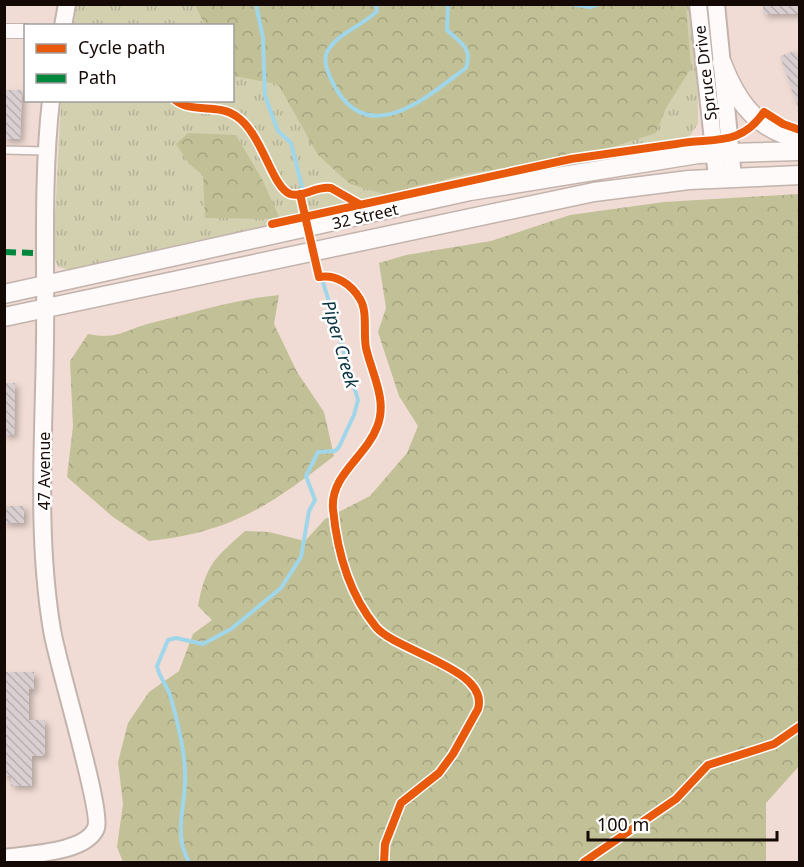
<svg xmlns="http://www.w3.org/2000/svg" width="804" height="867" font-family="'Noto Sans',sans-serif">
<defs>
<pattern id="grass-tufts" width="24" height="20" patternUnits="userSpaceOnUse" patternTransform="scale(1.5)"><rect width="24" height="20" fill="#d3d0b0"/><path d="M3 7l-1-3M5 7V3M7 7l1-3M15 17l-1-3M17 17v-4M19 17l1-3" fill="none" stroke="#b4b196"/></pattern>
<pattern id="forest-crowns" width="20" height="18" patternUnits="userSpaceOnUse" patternTransform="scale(1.5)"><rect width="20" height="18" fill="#c2c096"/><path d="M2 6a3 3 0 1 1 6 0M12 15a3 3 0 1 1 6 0" fill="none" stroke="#a6a480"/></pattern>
<pattern id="building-back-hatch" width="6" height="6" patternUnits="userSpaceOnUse" patternTransform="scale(1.5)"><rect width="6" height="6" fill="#d9ced0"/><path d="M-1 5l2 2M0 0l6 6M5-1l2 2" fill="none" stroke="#b9b0b1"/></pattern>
<filter id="shadow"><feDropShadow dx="3.5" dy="3.5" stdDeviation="3" flood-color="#0004"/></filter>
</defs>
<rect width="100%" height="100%" fill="#f0dcd4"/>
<!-- grass -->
<path fill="url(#grass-tufts)" d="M77,5H697L698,124L684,144L472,182L70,270L58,267L53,255L61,101L232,100V26L73,25Z"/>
<!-- forest -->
<path fill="url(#forest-crowns)" d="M195,5H686L691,68L666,108L656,133L591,154L466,174L384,194L350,184L318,155L278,84L233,76L232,26L205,25Z
M188,133L236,135L263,181L280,219L205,218L203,175L189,164L176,144Z
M799,194L800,765L766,803V862H123L117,847L123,804L118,762L128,723L149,692L179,671L193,634L212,620L198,606C206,564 214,559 245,531L269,532L305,541L325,519L370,496L407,453L418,426L399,396L378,332L386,308L379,263L406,255L491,241L570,215L664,202Z
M279,295L274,324L297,372L324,412L334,456C271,505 230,533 149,541L113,517L67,477L73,426L70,361L88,334C118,340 124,330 151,323C193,313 235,299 279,295Z"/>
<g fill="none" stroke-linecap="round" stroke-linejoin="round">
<!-- stream -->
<path stroke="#a0d6ea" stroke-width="4" d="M256,4L263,38L265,96L278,131L291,143L303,191
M376,4L377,11C363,26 337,33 327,52C322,63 330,77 335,87C370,149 428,96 466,68C473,47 460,43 447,30L448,4
M570,4L590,7L599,4
M189,862C172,834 187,802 185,772C184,746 177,719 170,695C166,684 159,677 157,666L168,640L176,638L203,644L231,629L281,588L301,557L309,511L315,500L306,476L318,452L335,451L339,447L354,415L358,400L323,282"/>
</g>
<!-- building -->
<path fill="url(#building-back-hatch)" filter="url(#shadow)" d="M763,4H800V14H763Z
M795,51L800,65L798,107L780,56Z
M4,90H22L20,139H4Z
M4,383H15L14,435H4Z
M4,506H24V523H4Z
M4,672H34V689H29V720H45V756H32V786H11V776H4Z"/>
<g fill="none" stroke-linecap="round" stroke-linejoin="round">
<!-- service casing -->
<g stroke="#c3b3ad" stroke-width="10">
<path id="service" d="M4,150L46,151"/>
</g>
<!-- minor casing -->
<g stroke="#c3b3ad" stroke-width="16">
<path id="minor" d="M4,31H26"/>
</g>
<!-- tertiary casing -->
<g stroke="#c3b3ad" stroke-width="20">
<path id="tertiary" d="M698,4L717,177
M716,4L733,177
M63,26L67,4
M4,858C28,854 86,853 96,828C103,811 57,663 52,630C36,535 44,436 45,341C46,261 42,180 51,100"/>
</g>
<!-- secondary casing -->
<g stroke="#c3b3ad" stroke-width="21">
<path id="secondary" d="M722,63C737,102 756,129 800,139
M4,294L470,191L698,154L800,151
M4,317L594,192L689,180L800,175"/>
</g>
<!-- service -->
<use href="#service" stroke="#fdfaf9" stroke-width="7"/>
<!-- minor -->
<use href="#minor" stroke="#fdfaf9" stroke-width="14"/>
<!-- tertiary -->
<use href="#tertiary" stroke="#fdfaf9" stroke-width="16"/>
<!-- secondary -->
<use href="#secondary" stroke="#fdfaf9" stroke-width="18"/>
<!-- quiet -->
<path stroke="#00873e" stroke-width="6" stroke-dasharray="12 6" stroke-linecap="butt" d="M4,252L33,253"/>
<!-- cycleway casing -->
<g stroke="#fff" stroke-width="11">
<path id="cycleway" d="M175,100C193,114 218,103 236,116C263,134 271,186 290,194C304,198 317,185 331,188L359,204
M300,194L319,277C336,274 351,284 360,299C368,312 363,333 366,348C372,374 388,401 377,427C366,457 330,475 333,509C337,551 349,594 376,627C397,652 490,669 478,709L453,754L439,773L401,803L385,844L384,862
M272,224L571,159L676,144C711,137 740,148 764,112L783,124L800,130
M584,862L676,799L708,765L774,744L800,726"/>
</g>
<!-- cycleway -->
<use href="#cycleway" stroke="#e8590c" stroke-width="8"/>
</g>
<g text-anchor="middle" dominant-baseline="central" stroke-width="5" stroke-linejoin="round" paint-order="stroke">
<!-- street labels -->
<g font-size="16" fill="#150905" stroke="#fff">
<text transform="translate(705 73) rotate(-97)">Spruce Drive</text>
<text transform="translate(365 216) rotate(-13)">32 Street</text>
<text transform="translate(44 471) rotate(-90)">47 Avenue</text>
</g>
<!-- water labels -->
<g font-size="18" font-style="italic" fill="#0a3341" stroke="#fff">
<text transform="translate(341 344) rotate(74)">Piper Creek</text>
</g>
</g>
<!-- border -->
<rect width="804" height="867" fill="none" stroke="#150905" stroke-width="12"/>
<!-- legend -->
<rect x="24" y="24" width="210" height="78" fill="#ffffff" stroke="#a19d9b" stroke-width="1.5"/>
<rect x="36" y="44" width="30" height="9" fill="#e8590c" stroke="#a19d9b" stroke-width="1.5"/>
<text x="78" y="54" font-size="18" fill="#150905">Cycle path</text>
<rect x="36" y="74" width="30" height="9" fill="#00873e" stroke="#a19d9b" stroke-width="1.5"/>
<text x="78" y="84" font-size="18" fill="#150905">Path</text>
<!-- scale -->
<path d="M588 831v9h189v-9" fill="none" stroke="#150905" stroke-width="3"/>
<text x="597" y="831" font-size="18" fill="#150905" stroke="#ffffff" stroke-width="4.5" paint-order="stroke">100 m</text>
</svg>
